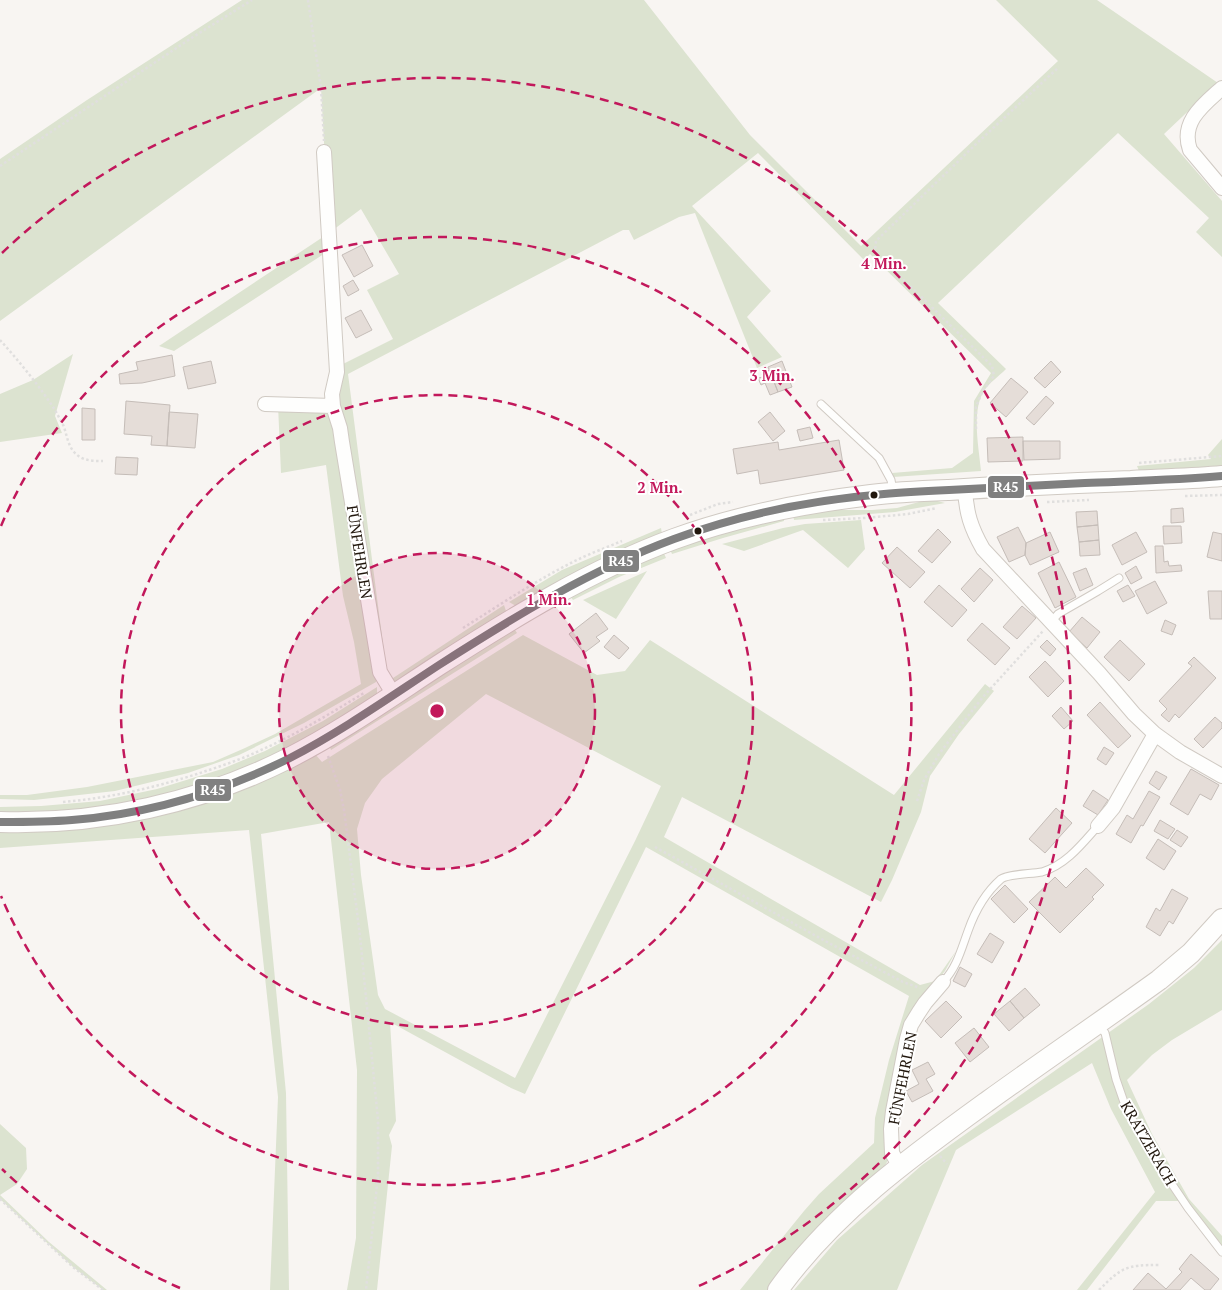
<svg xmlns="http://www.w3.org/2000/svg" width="1222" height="1290" font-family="'PT Serif',serif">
<rect width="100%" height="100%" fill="#f8f5f2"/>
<!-- green -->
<path fill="#dce3d0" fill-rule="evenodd" d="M242,0H644L750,135L861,246L1058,61L996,0H1097L1218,83L1164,134L1222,201V257L1196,232L1209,218L1118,133L938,303L1006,369C999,376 989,383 984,391C971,411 979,448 981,471L893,477L892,473L952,468L973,453L974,401L991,373L870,254L864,260L758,153L692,206L771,291L747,317L782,357L757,368L695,213L679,217L634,240L629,230H623L348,374L387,675L376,678V682L304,723L239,755L188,773L115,791L34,800L0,799V795H27L87,787L213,762L245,748L275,734L361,684L354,642L343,596L326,465L281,473L278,405L333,406L337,367L393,339L367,290L399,274L361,209L329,233L330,250L174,351L159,346L329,233L321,88L0,321V159L87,100Z
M73,354L55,416L62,433L0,442V394L33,380Z
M1222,439V466L1181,470L1139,471L1137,466L1211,459L1208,455Z
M930,499L945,503L895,512L794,520L793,515L826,510H872L897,508Z
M784,517V521L723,538L672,554L670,549L720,533Z
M861,520L865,549L848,568L803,530L744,551L722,544L783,528L805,524Z
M661,528L662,534L516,606L509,602L562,570Z
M663,551L666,558L619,577L573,600L570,596Z
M647,571L616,619L583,600Z
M504,605L506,611L395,685L390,680Z
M513,627L517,633L331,750L329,745Z
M523,635L597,675L625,671L650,640L894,795L985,684L994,691L959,734L930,776L921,812L892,880L881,902L682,797L664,837L920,985L935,981L956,951L945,971L920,1002L887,1140V1162L884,1167L769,1290H740L804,1211L819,1194L874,1143L875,1118L889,1060L909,996L646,847L525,1094L511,1088L390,1022L396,1121L389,1135L392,1146L377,1290H347L356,1238L357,1070L329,822L261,834L286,1093L289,1290H270L278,1097L249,830L0,848V831L57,830L315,754L322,762ZM486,694L661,786L635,841L515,1078L385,1009L378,995L361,875L357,829L365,803L382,779Z
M377,687V695L294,745L233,773L157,797L90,810L0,814V807L41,806L100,801L157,789L222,769L265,751L323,721Z
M1222,940V1010L1172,1040L1152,1055L1127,1080L1152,1134L1189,1199L1222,1236V1256L1198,1227L1181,1201H1156L1087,1290H1077L1155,1192L1111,1109L1092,1063L956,1150L897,1290H794L837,1240L922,1165L1149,1004L1194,968Z
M0,1124L26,1148L27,1169L17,1184L0,1195L49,1242L107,1290H103L73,1267L0,1199Z"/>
<!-- building -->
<path fill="#e5ddd8" stroke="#c5bdb8" d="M362,245L373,266L354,277L342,255Z
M353,280L359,290L348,296L343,286Z
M361,310L372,330L356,338L345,318Z
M172,355L175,376L142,383L120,384L119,374L138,370L136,362Z
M211,361L216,383L188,389L183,367Z
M782,361L792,387L778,392L768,367Z
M1051,361L1061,372L1045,388L1034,378Z
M770,371L778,392L770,395L765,383L761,385L758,378L763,377L762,374Z
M1011,378L1028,392L1006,417L990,403Z
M1046,396L1054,403L1034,425L1026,418Z
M126,401L170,405L167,446L151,445L152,436L124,434Z
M82,408L95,409V440H82Z
M169,412L198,414L195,448L167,446Z
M770,412L785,431L773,441L758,422Z
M810,427L813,438L800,441L797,430Z
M1023,437V461L988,462L987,438Z
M839,440L844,470L760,484L758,470L737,474L733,449L778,442L779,450Z
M1023,441H1060V459L1024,460Z
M116,457L138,458L137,475L115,474Z
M1183,508L1184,522L1171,523V509Z
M1097,511L1098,525L1077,527L1076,512Z
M1098,525L1099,540L1079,542L1077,527Z
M1163,526H1181L1182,543L1164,544Z
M1018,527L1026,543L1025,555L1009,562L997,537Z
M938,529L951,542L932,563L918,551Z
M1050,532L1059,552L1030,565L1025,555L1026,543Z
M1136,532L1147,552L1122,565L1112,545Z
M1213,532L1222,534V561L1207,557Z
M1099,540L1100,555L1080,556L1079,542Z
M1155,546H1163L1164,562L1168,561L1169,566L1181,565L1182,571L1156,573Z
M897,547L925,572L910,588L882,563Z
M1059,562L1076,597L1055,608L1038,573Z
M1136,566L1142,578L1131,584L1125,573Z
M980,568L993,580L974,602L961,589Z
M1086,568L1093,585L1080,591L1073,573Z
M1155,581L1167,603L1147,614L1135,591Z
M939,585L967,610L952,627L924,602Z
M1128,585L1135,596L1123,602L1117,591Z
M1208,591H1222V619H1210Z
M1022,606L1036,618L1017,639L1003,627Z
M596,613L608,629L596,637L600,641L584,653L569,634Z
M1082,617L1100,632L1087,648L1069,632Z
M1165,620L1176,625L1172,635L1161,631Z
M982,623L1010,648L995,665L967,640Z
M614,635L629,648L619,659L604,647Z
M1047,640L1056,649L1050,656L1040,647Z
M1120,640L1145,664L1129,681L1104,657Z
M1194,657L1216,678L1179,718L1175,714L1169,722L1161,715L1167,709L1159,701L1192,666L1188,663Z
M1045,661L1064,681L1048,697L1029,677Z
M1100,702L1131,736L1118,748L1087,715Z
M1061,707L1073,721L1064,729L1052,716Z
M1215,717L1222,723V728L1203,748L1194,739Z
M1104,747L1114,753L1106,765L1097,759Z
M1191,769L1219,785L1211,800L1200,794L1188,815L1170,804Z
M1156,771L1167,777L1159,790L1149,783Z
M1093,790L1108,800L1098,815L1083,806Z
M1149,791L1160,797L1143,826L1141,825L1131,843L1116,834L1127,815L1133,819Z
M1056,808L1072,823L1045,853L1029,839Z
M1160,820L1175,829L1168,839L1154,831Z
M1177,830L1188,837L1181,847L1170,840Z
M1158,839L1176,851L1164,870L1146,858Z
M1086,868L1104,885L1092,897L1094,899L1060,933L1029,902L1055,877L1066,888Z
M1005,885L1028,909L1014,923L991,899Z
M1172,889L1188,898L1173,924L1169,921L1160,936L1146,927L1156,908L1160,911Z
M990,933L1004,942L992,963L977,954Z
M960,967L972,974L965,987L953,981Z
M1025,988L1040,1005L1024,1018L1010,1001Z
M946,1001L962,1017L941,1038L925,1021Z
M1010,1001L1024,1018L1009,1031L994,1014Z
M974,1028L989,1047L970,1062L955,1043Z
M928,1062L935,1074L926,1079L933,1091L912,1102L906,1091L919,1084L912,1070Z
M1191,1254L1219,1279L1210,1290H1205L1191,1278L1180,1290H1133L1148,1273L1166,1289L1182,1272L1179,1269Z"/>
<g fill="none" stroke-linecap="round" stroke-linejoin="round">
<!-- service casing -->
<g stroke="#d0cac3" stroke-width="9">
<path id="service" d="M821,404L879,458L891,480L893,491
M1052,621L1058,614L1098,591L1119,578
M943,982C957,967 961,950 968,931C975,911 985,893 1001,879C1007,874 1032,874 1042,872C1066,865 1082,844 1098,826
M1098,1024L1105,1033L1116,1079L1126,1108L1133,1121L1149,1150L1188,1208L1222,1252"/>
</g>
<!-- minor casing -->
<g stroke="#d0cac3" stroke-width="16">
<path id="minor" d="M1222,88C1203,105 1180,122 1190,150L1222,188
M324,152L337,372L332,394L333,406L340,428L342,442L380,672L394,695
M265,404L333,406
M965,488C966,513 971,528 983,549L1099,673L1134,714L1155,734L1180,752L1222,776
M1098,826L1113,808L1155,734
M900,1167L892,1153L891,1129L893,1111L907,1039L911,1025L919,1012L925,1003L943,982"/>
</g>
<!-- secondary casing -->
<g stroke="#d0cac3" stroke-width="22">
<path id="secondary" d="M0,822C100,825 200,803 289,758C342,731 390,697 439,665C514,617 590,570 674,539C737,516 804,503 871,495C896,492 923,491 949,490C1009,486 1070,483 1131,481C1161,479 1192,479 1222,476
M778,1290C834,1212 912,1156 988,1101C1045,1060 1102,1021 1159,980L1191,953L1222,919"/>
</g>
<!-- path -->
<path stroke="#e0dfde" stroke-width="2.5" stroke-dasharray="2.5 2.5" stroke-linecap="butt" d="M308,0L321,88L324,141
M0,166L193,37L252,0
M0,340C19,361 40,387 55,410C58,416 62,422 64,427C67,436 68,445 74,452C82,461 92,461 103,461
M976,429V407L983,390L994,376L992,366L906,282L879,258L875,250L876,241L976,144L1059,67
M1139,463L1222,456
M1185,496L1222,495
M1047,502L1089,500
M690,515L718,504L733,502
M823,520L865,518L908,514L937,508
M463,628C498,606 532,583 569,564C586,555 605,548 622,541
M328,756L340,790L344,810L360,936L378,1120V1176L366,1290
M917,801L924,780L939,754L982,698L1043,631
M63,802C109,798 153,788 197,774C218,767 240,760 261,750C297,734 331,713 364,693
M655,847L827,942L903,982L920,988
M940,1156L947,1164
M0,1199L73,1267L103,1290
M1099,1290C1122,1267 1126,1265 1159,1265"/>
<!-- service -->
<use href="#service" stroke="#fefefd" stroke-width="7"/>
<!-- minor -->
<use href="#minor" stroke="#fefefd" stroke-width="14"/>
<!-- secondary -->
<use href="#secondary" stroke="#fefefd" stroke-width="20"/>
<!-- bus-1 casing -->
<g stroke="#fff" stroke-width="11">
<path id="bus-1" d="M0,822C24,822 48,822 72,820C147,814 222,792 290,758C342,731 390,697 439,665C514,617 590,570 674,539C741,514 813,500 884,494C905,492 927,491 949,490C994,488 1040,485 1085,483C1131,481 1177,480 1222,476"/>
</g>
<!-- bus-1 -->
<use href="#bus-1" stroke="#808080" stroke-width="8"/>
</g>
<!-- distance rings -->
<circle cx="437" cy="711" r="158" fill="#c2185b" fill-opacity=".12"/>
<g fill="none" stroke="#c2185b" stroke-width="2.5" stroke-dasharray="9 6">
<circle cx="437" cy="711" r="158"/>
<circle cx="437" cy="711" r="316"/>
<path d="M1 526A474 474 0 1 1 1 896"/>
<path d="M180 1288A632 632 0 0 1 2 1169M2 253A632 632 0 1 1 694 1288"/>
</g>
<!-- markers -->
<g fill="#21170d" stroke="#fff" stroke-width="2">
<circle cx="874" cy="495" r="4.5"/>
<circle cx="698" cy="531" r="4.5"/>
</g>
<g text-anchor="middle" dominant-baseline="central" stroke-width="4" stroke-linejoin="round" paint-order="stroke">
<!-- street labels -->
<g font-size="15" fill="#21170d" stroke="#fff">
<text transform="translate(360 552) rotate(81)">FÜNFEHRLEN</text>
<text transform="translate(902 1078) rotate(-79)">FÜNFEHRLEN</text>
<text transform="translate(1149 1143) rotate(60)">KRATZERACH</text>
</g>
</g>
<circle cx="437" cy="711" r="8" fill="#c2185b" stroke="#fff" stroke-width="2.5"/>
<g font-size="15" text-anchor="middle" font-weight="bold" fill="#c2185b" stroke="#fff" stroke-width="4" stroke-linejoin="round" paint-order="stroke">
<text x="884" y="269">4 Min.</text>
<text x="772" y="381">3 Min.</text>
<text x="660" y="493">2 Min.</text>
<text x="549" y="605">1 Min.</text>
</g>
<g stroke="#fff" stroke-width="2">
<rect x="987" y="475" width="38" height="24" rx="5" fill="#808080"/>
<rect x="602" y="549" width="38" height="24" rx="5" fill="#808080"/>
<rect x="194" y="778" width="38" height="24" rx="5" fill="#808080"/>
</g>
<g font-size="14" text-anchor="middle" font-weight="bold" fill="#fff">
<text x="1006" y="492">R45</text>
<text x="621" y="566">R45</text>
<text x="213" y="795">R45</text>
</g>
</svg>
